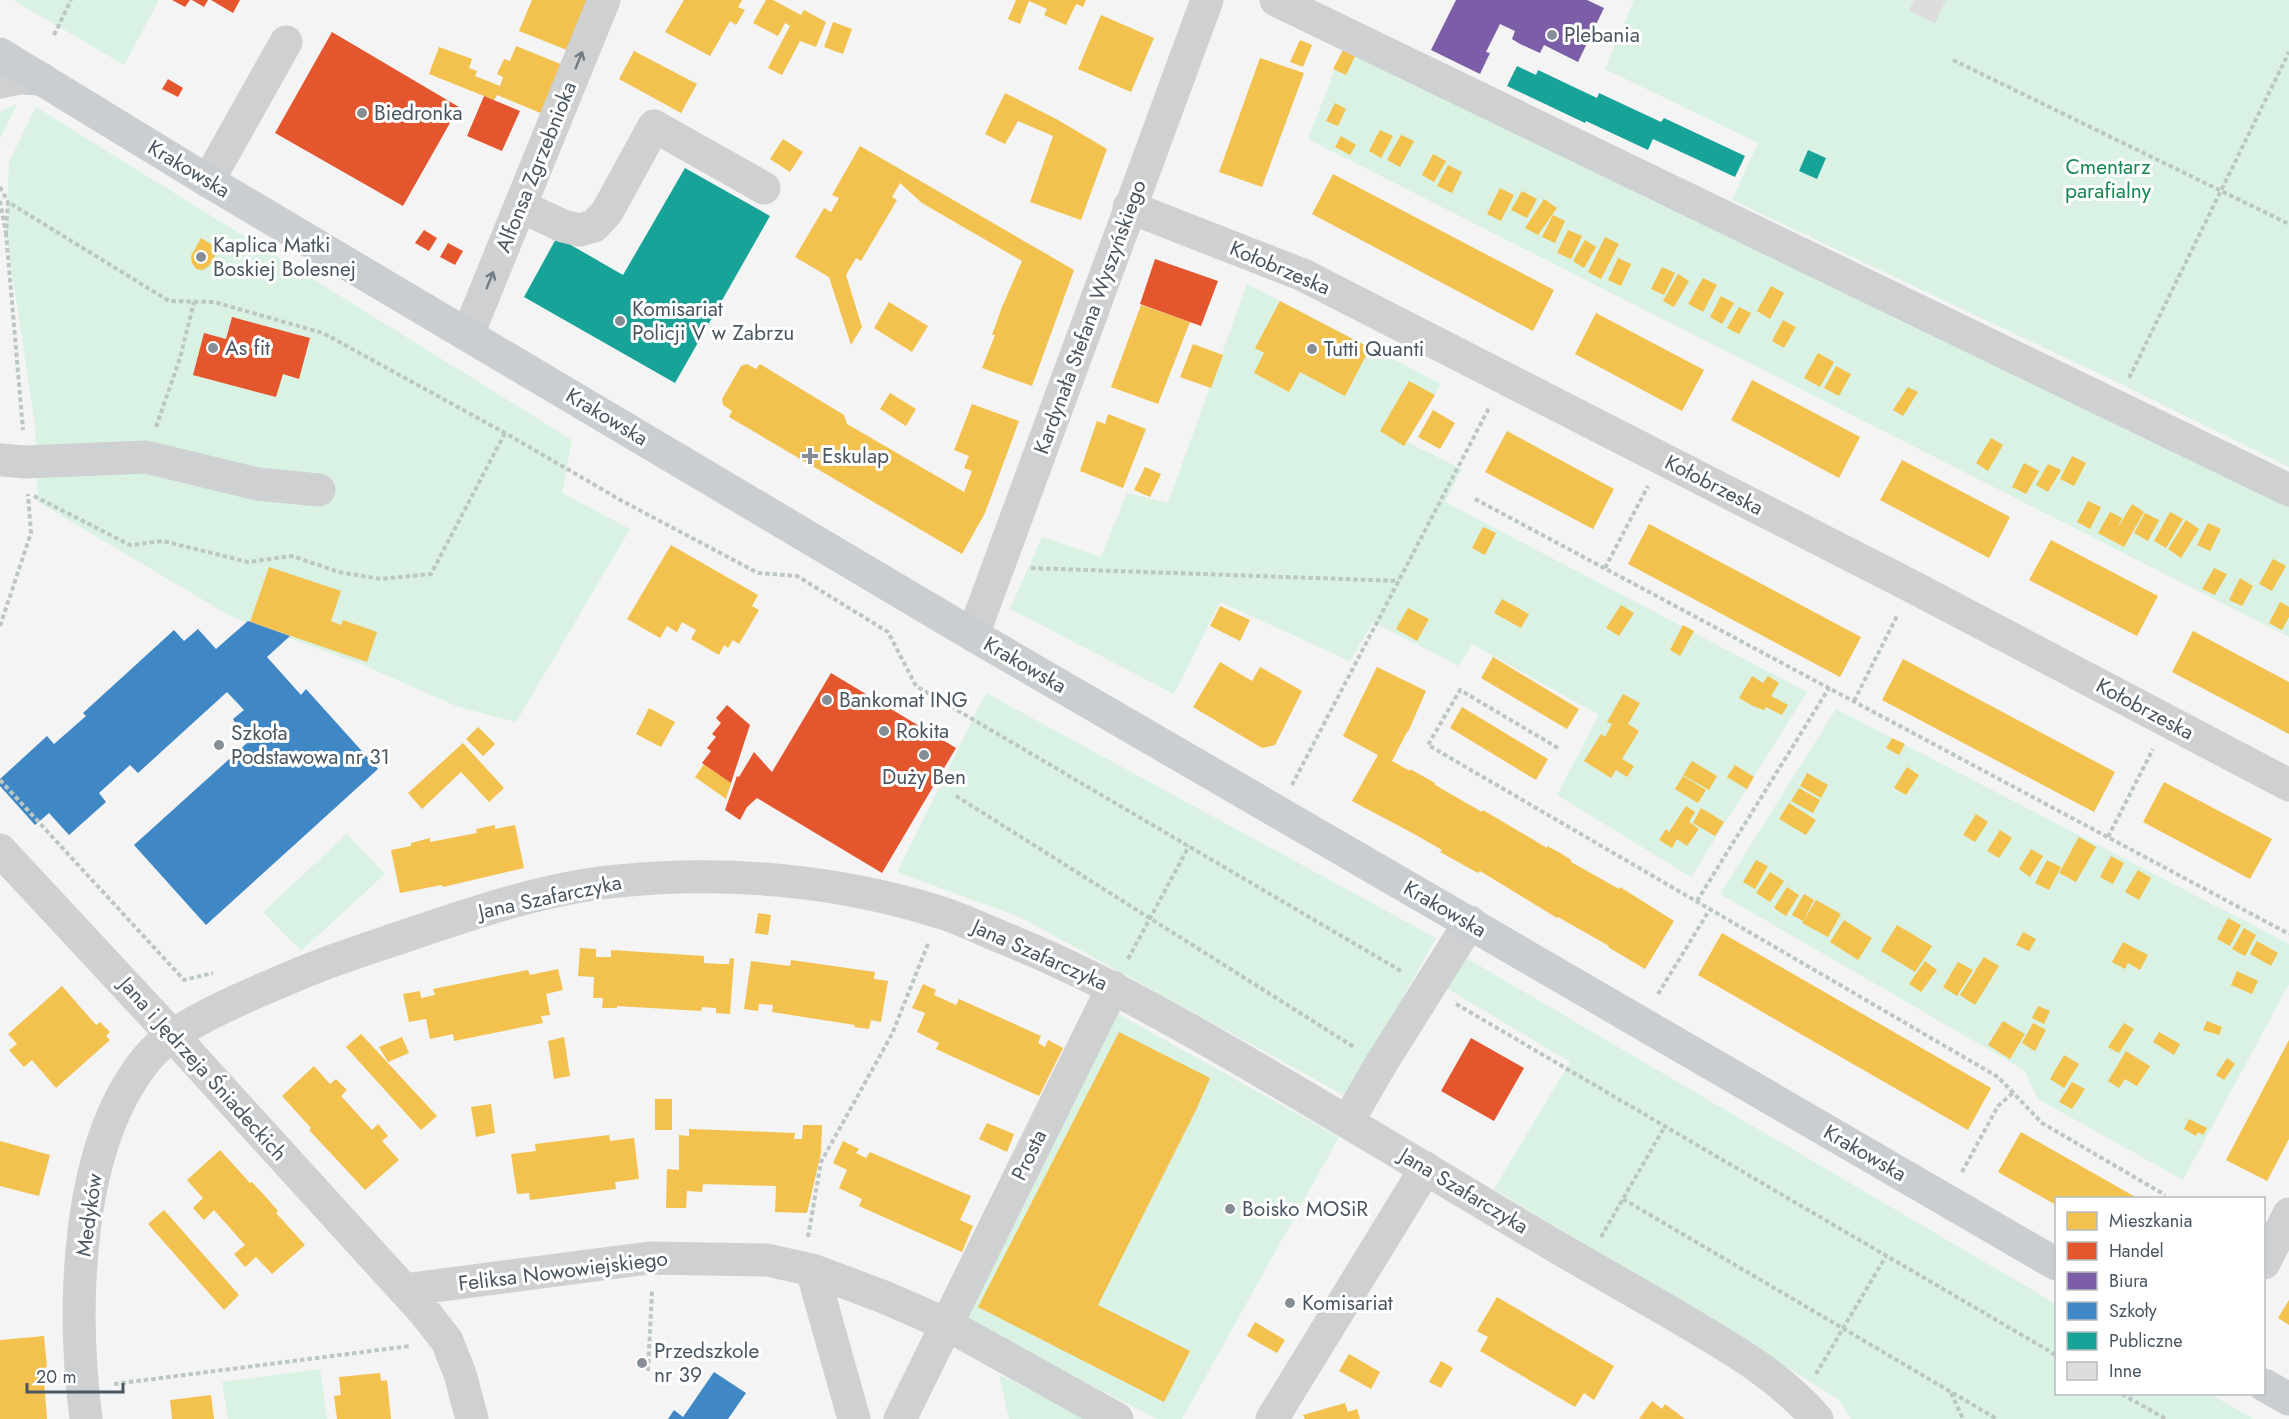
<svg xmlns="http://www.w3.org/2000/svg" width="2289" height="1419" font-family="Jost,sans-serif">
<rect width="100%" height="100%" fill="#f4f4f4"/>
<!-- green -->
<path fill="#d9f2e3" d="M13,0H159L124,65Z
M1634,0H2289V467L2125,386L1732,200L1758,143L1605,69Z
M1344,46L2289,506V637L1308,139Z
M17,104L0,139V112Z
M36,107L572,440L562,493L630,529L516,722L456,706L363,665L232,617L38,502L35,425L6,233L9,162Z
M1247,284L1441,384L1407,442L1462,469L1445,502L1807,692L1691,877L1557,795L1599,715L1472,644L1459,666L1373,622L1350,661L1220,602L1174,694L1010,609L1042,537L1101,557L1127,493L1168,503Z
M986,693L1436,938L1347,1097L1022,918L897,872Z
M1836,709L2289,944V984L2183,1180L2038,1099L2024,1070L1720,894Z
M347,834L385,874L301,951L263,912Z
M1463,956L2056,1304V1394H2210L2254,1419H1851L1838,1399L1494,1189L1570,1062L1443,986Z
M1113,1011L1339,1137L1182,1419H1157L955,1316Z
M320,1369L327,1419H228L222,1382Z
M999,1375L1088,1416L1089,1419H1009Z"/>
<!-- homes -->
<path fill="#f2c14e" d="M532,0H587L567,50L519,31Z
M684,0H742L738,7L745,10L736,25L730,21L710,56L665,32Z
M766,0H773L801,15L804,10L826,22L816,47L800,41L782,75L768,68L790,26L785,23L778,36L753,23Z
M1016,0H1086L1083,7L1076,4L1066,25L1044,15L1047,9L1029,1L1020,24L1008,19Z
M1101,15L1154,38L1131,92L1078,69Z
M833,22L852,29L843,54L824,47Z
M1300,40L1312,45L1303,67L1290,62Z
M516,46L563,65L543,114L497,95L494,100L429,74L439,47L472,59L469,68L477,71L475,76L500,86L503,77L497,74L504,59L510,61Z
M1344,48L1356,54L1346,75L1333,69Z
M634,51L697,84L681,113L619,79Z
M1260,58L1304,73L1262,187L1219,172Z
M1005,93L1058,120L1107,149L1081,220L1030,202L1053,136L1018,121L1005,144L985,134Z
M1335,103L1346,109L1338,126L1326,121Z
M1380,130L1393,136L1381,158L1369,151Z
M1401,135L1414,141L1400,167L1387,160Z
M1341,136L1356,145L1350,155L1335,147Z
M783,139L803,152L790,172L770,159Z
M860,146L1074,270L1032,386L982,368L995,335H992L1002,307L1022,261L922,203L900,183L892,197L897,200L861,261L856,258L846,275L862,327L851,345L829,277L795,257L824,208L831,212L839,198L832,195Z
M1433,154L1446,161L1434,182L1422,175Z
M1448,165L1462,172L1452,193L1437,186Z
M1333,174L1554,290L1533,331L1312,214Z
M1500,188L1514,195L1501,221L1487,214Z
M1522,191L1537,199L1527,218L1511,210Z
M1544,199L1557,208L1538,235L1525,228Z
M1553,215L1565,221L1555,243L1542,237Z
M1568,230L1582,236L1571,259L1557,253Z
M1605,237L1619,244L1601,279L1588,272Z
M201,238L219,249L209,266L203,270L196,269L192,263L191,256Z
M1585,240L1596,247L1584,268L1573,261Z
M1618,258L1631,264L1621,286L1608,280Z
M1662,267L1675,273L1664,295L1651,289Z
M1678,274L1689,281L1674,307L1663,301Z
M1703,278L1717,285L1703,312L1688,304Z
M1771,286L1784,293L1770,319L1757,311Z
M1721,296L1734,303L1722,324L1710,317Z
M1280,301L1370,348L1345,396L1300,372L1289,392L1254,373L1264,353L1255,348Z
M889,302L928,326L912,352L874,328Z
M1141,305L1190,322L1158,404L1111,387Z
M1739,307L1751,313L1739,334L1727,328Z
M1596,313L1704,370L1682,411L1575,354Z
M1783,320L1796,327L1784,348L1772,341Z
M1193,344L1223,355L1211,388L1180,377Z
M1818,353L1834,362L1820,387L1804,378Z
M747,364L756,369L760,364L844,415L847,424L964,492L972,471L964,468L969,456L954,450L972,404L1019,421L985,513L962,554L729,417L732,411L723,405L722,399L741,366Z
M1836,366L1851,374L1839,396L1824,388Z
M1752,380L1860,437L1839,478L1731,420Z
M1409,381L1435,395L1404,446L1380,431Z
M1908,387L1918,392L1903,416L1893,410Z
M890,393L916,409L906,426L880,409Z
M1433,410L1455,423L1440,449L1418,437Z
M1108,414L1146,429L1123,488L1080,471L1097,421L1105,424Z
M1507,431L1614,489L1593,529L1485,472Z
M1991,438L2003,445L1988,471L1976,463Z
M2072,456L2086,463L2074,486L2060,479Z
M1902,460L2010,517L1989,558L1880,500Z
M2024,463L2039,471L2026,494L2012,487Z
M2048,464L2061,470L2048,492L2036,485Z
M1145,467L1161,474L1150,497L1134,490Z
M2088,501L2101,507L2090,529L2077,522Z
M2132,504L2144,512L2124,547L2098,533L2110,512L2122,518L2117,529Z
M2170,512L2183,519L2166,548L2154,541Z
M2145,513L2159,520L2148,541L2134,533Z
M2186,520L2199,529L2181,558L2168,549Z
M2208,523L2221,529L2210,551L2197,545Z
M1649,524L1861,637L1840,677L1628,564Z
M1483,527L1496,533L1485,555L1472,548Z
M2051,540L2158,596L2137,636L2029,580Z
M671,545L758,595L752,606L759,610L739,644L733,640L728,648L724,645L719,655L691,639L696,630L682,622L677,632L667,626L660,638L627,619Z
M2273,559L2286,566L2272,591L2259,584Z
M269,567L341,591L331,621L341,625L343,620L377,632L367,662L250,622Z
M2214,568L2227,574L2215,595L2202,589Z
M2240,578L2253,586L2242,606L2229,600Z
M1502,599L1529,614L1521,628L1494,613Z
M2280,602L2289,607V617L2282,630L2269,623Z
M1621,605L1634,613L1619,636L1606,628Z
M1220,606L1250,620L1240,641L1210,626Z
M1408,608L1429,619L1417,641L1396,629Z
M1683,625L1694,631L1680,656L1670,650Z
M2193,631L2289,682V734L2172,672Z
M1493,657L1579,709L1567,729L1481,678Z
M1903,659L2115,772L2094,812L1882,700Z
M1220,662L1252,681L1260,667L1302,691L1275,745L1262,748L1193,707Z
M1377,667L1426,691L1408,732H1407L1392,761L1410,771V769L1435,783L1434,784L1442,789L1482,812L1483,810L1547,848V846L1562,854L1571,860V862L1619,889L1620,887L1674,921L1645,969L1608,947L1609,946L1558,917L1557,918L1480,871L1478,873L1440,852L1442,850L1416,835L1352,801L1378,755L1343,736Z
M1752,676L1763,683L1768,676L1779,683L1771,696L1788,705L1782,715L1766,707L1764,710L1753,706L1739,698Z
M1623,694L1640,703L1628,724L1639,731L1622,759L1634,766L1627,777L1616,770L1611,778L1584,761L1601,734L1605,737L1612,724L1607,722Z
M1462,707L1548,759L1536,780L1450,728Z
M649,708L675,722L661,747L636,734Z
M478,727L495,744L483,756L466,739Z
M1892,738L1905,744L1899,755L1886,748Z
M463,743L504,788L489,802L461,772L422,809L408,793Z
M1692,761L1717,776L1709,790L1683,775Z
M704,764L731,783L726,799L695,777Z
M1735,765L1754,777L1747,789L1727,777Z
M1907,767L1919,775L1906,795L1894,788Z
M1807,773L1828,785L1821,798L1800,786Z
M1683,776L1706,790L1698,803L1675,789Z
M2164,782L2272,839L2250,879L2143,822Z
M1799,788L1820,800L1813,813L1791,801Z
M1789,803L1816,820L1806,835L1779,819Z
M1686,806L1695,812L1689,822L1699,829L1687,846L1677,839L1672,848L1659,840L1666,829L1669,832Z
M1701,808L1724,822L1715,836L1693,823Z
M1976,814L1988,822L1975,842L1963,835Z
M495,825V829L515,825L524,868L443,887L442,885L400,893L391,850L411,846V843L430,838V842L477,833L476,829Z
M2000,830L2012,838L1999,858L1987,851Z
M2079,837L2096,847L2076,882L2059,873Z
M2031,849L2043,856L2030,877L2019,869Z
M2111,856L2124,863L2113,884L2100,877Z
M1756,860L1768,866L1755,889L1743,882Z
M2047,860L2061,867L2049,890L2035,883Z
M2138,870L2151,878L2139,900L2125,892Z
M1770,872L1784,881L1770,902L1756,893Z
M1787,887L1799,895L1786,916L1774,908Z
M1804,894L1814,900L1803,921L1792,915Z
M1816,900L1841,914L1828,937L1802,923Z
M758,913L771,915L768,935L755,933Z
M2228,918L2241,925L2230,946L2217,939Z
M1844,920L1872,938L1858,960L1830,942Z
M1897,925L1932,946L1915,972L1881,951Z
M2244,928L2256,935L2245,956L2232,949Z
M2023,932L2036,939L2029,951L2016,945Z
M1722,933L1991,1088L1968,1130L1698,975Z
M2257,941L2278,953L2271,966L2250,954Z
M2123,942L2148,955L2140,970L2128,963L2125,969L2112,962Z
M580,948L596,949V957H611V950L704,956V963L719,964H729L730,958L734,959L730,1014L716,1013V1008L702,1007L701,1011L617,1006V1008H602L603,998H593L594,977L578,976Z
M1984,957L1999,966L1975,1005L1960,995Z
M791,960L875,972L874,979L888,981L881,1022L871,1020L869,1029L854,1027L855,1025L772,1012L773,1005L759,1004L758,1011L744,1009L751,961L790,966Z
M1925,961L1937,970L1921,992L1909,984Z
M1958,962L1973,970L1957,996L1943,987Z
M558,969L563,990L546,994L550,1015L541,1016L543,1023L454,1041L453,1034L430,1039L426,1019L409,1022L403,994L420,991L421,998L435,995L433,989L528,970L530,975Z
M2237,971L2258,981L2252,994L2231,985Z
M923,984L936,990L934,995L956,1005L959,999L1041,1036L1038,1043L1045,1047L1048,1040L1063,1048L1039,1096L936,1049L939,1043L917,1032L925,1013L912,1008Z
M62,986L96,1025L100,1022L110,1032L106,1036L110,1040L56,1088L32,1060L24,1067L9,1050L17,1044L8,1034Z
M2038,1006L2050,1011L2044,1024L2032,1018Z
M2003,1021L2025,1034L2010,1059L1988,1045Z
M2207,1021L2222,1027L2219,1035L2203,1030Z
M2033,1023L2046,1030L2035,1051L2022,1043Z
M2124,1023L2134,1029L2119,1053L2108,1047Z
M1119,1032L1210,1078L1196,1110L1098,1305L1190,1351L1164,1402L978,1307Z
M2159,1032L2180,1044L2174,1055L2153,1042Z
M361,1034L437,1116L421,1130L346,1047Z
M402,1037L409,1053L388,1062L379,1047Z
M564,1037L570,1076L554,1079L548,1041Z
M2289,1040V1139L2267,1181L2226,1160Z
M2126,1051L2150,1066L2137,1086L2125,1079L2119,1088L2108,1081Z
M2064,1055L2079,1064L2064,1088L2050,1079Z
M2227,1058L2235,1064L2224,1080L2216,1075Z
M314,1066L330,1084L336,1079L347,1090L341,1096L372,1130L378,1124L388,1136L382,1141L399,1160L365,1190L309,1130L311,1128L282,1096Z
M2072,1082L2085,1089L2072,1109L2059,1102Z
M655,1099H672V1130H655Z
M491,1104L495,1133L476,1137L471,1107Z
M2189,1119L2207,1128L2203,1135L2198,1132L2196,1136L2184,1129Z
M987,1123L1014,1134L1007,1152L979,1139Z
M803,1125H822L821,1153L807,1213L775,1212L776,1186L703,1184L702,1192L687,1191L686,1208H666L667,1169L679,1170V1135L689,1136V1129L795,1133L794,1139H802Z
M2021,1132L2102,1178L2137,1198H2056V1205L1998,1172Z
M609,1135L610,1141L634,1138L639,1179L615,1182L616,1189L530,1200L529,1193L517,1194L511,1154L536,1151L535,1144Z
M0,1141L50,1155L39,1196L0,1186Z
M843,1141L859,1149L856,1153L866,1158L870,1152L971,1196L960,1220L973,1226L962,1252L859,1206L862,1199L839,1188L847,1170L833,1163Z
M220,1150L250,1183L252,1182L265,1196L278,1211L276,1213L305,1245L272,1274L256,1257L245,1267L234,1254L245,1245L214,1210L204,1220L193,1208L203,1198L187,1180Z
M164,1210L239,1295L224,1310L148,1224Z
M1497,1297L1614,1366L1594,1400L1584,1393L1575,1407L1480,1351L1488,1337L1477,1331Z
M2289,1300V1325L2278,1318Z
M1255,1322L1285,1340L1277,1353L1247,1336Z
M44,1336L47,1367L43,1368L47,1419H0V1340Z
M1349,1354L1380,1372L1371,1389L1339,1371Z
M1441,1361L1453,1368L1441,1388L1429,1382Z
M380,1373L381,1381L387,1380L391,1419H337L334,1396L341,1395L339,1377Z
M211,1395L214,1419H172L170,1400Z
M1652,1401L1662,1409L1665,1404L1685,1419H1639Z
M1345,1403L1348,1412L1357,1409L1360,1419H1305L1303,1415Z"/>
<!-- shops -->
<path fill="#e4572e" d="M172,0H190L185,7Z
M192,0H208L204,7Z
M211,0H240L233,13Z
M332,32L459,107L403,206L275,133Z
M168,79L183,88L178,97L162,89Z
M484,96L520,111L502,151L467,136Z
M424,230L437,238L429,251L415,243Z
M448,243L463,251L455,265L440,257Z
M1155,259L1218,281L1201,326L1140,304Z
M232,317L310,338L299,379L283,374L276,397L193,375L204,333L226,339Z
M831,673L956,748L882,873L757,798L747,807L740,820L725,810L737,776L739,777L754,752L772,772Z
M727,705L750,725L731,783L702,763L711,751L707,748L716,737L712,734L721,723L716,718Z
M1471,1038L1524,1068L1494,1121L1441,1091Z"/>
<!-- offices -->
<path fill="#7b5ea7" d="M1456,0H1587L1604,8L1578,62L1544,45L1540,53L1520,44L1512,39L1515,31L1500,24L1486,52L1490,53L1480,74L1431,50Z"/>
<!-- schools -->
<path fill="#3f88c5" d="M248,621L290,636L267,657L301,695L306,689L378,769L206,925L134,845L247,743L233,719L244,710L227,692L138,773L130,765L99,793L106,802L69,835L49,813L35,825L0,786V779L47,736L54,744L86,716L83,713L174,630L184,641L198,629L216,649Z
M714,1372L746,1393L728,1419H668L674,1410L683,1417Z"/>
<!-- public -->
<path fill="#17a398" d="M1517,66L1536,75L1538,70L1597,98L1599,93L1661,122L1664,118L1745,156L1735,177L1653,139L1648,150L1586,121L1585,123L1507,86Z
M1808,150L1826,158L1817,179L1799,171Z
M685,168L770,216L675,383L524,297L557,237L623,275Z"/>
<!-- building -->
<path fill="#ddddde" d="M1914,0H1946L1935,23L1909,11Z"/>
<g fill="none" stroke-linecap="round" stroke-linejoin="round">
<!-- path -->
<path stroke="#bcc7c4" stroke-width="4" stroke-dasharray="4.5 3" stroke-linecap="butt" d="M54,35L71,0
M1953,60L2289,224
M0,187L8,202
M0,201L6,233L8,202L169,301L214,302L323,333L505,433L624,502L758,573L797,576L888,632L916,686L1401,971
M6,233L23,430
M2129,378L2289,52
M156,427L180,358L194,302
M34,496L130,545L163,541L248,562L292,556L339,572L381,579L431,574L505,433
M1475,499L2289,934
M1031,568L1399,581
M1605,568L1648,486
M0,626L31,533L28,494
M1854,701L1897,616
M1558,748L1460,690L1428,745L1998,1077L2042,1123L2165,1195
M0,780L184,980L213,973
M1292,785L1490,406
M956,796L1354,1047
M2108,837L2153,749
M1697,901L1829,688
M1128,959L1189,846
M1658,994L1710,909
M1456,1004L2056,1355
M1962,1172L1998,1106L2013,1093
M1623,1199L1997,1419
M808,1237L821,1162L892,1034L928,944
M1601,1237L1665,1126
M648,1371L652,1291
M1816,1374L1886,1256
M114,1384L410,1346
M1951,1393L1963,1419
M2122,1394L2166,1419"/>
<!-- minor -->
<path stroke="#ced0d2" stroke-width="33" d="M1276,0L2289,490
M0,82L19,78L42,79
M208,181L286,42
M520,206L563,226L579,230L594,226L607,212L654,126L764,188
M1129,207L1303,275L1913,587L2289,785
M468,334L604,0
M0,460L26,462L146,457L257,484L319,490
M973,635L1207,0
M0,850L173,1036L426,1314L447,1341L460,1374L472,1419
M1348,1121L1381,1064L1470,922
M2264,1263L2289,1214
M812,1270L854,1419
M404,1290L649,1258L767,1260L812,1270L884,1297L946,1324L1117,1419
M86,1419C72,1310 74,1141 151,1054C178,1024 249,995 287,979C324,962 363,950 402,937C472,913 545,888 618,881C725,870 837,880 939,912C960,918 981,929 1001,937C1081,969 1156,1010 1230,1053C1330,1111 1429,1171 1528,1230C1576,1259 1625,1286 1673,1314C1725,1345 1777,1373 1817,1419
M900,1419L1113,987
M1272,1419L1426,1168"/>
<!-- major -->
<path stroke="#caced1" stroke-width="33" d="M0,54L208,181L973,635L2056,1264
M2264,1385L2289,1399"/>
</g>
<!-- one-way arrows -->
<defs><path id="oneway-shaft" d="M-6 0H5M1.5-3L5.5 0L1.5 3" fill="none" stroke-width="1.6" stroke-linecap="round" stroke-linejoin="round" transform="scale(1.5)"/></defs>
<g stroke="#727b83">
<use href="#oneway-shaft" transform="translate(579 60) rotate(-68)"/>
<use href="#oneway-shaft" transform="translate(490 280) rotate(-68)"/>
</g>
<!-- markers -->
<g fill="#868d94" stroke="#fff" stroke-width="2">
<circle cx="1552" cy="35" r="6"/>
<circle cx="362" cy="113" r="6"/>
<circle cx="201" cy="257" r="6"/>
<circle cx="620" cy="321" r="6"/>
<circle cx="213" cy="348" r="6"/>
<circle cx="1312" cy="349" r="6"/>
<path d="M807 447h6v6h6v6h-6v6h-6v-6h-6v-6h6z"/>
<circle cx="827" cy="700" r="6"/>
<circle cx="884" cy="731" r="6"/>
<circle cx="219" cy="745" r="6"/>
<circle cx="924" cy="755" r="6"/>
<circle cx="1230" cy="1209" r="6"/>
<circle cx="1290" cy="1303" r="6"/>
<circle cx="642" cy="1363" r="6"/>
</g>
<g text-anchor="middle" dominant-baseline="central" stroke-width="6" stroke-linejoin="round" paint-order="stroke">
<!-- poi labels -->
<g font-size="21" fill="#4a5661" stroke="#fff" text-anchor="start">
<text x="1564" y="35">Plebania</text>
<text x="374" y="113">Biedronka</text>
<text x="213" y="245">Kaplica Matki<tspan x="213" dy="24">Boskiej Bolesnej</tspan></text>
<text x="632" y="309">Komisariat<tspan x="632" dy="24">Policji V w Zabrzu</tspan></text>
<text x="225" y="348">As fit</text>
<text x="1324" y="349">Tutti Quanti</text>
<text x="822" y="456">Eskulap</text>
<text x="839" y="700">Bankomat ING</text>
<text x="896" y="731">Rokita</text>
<text x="231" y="733">Szkoła<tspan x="231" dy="24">Podstawowa nr 31</tspan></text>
<text x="924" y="777" text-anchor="middle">Duży Ben</text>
<text x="1242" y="1209">Boisko MOSiR</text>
<text x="1302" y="1303">Komisariat</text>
<text x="654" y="1351">Przedszkole<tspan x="654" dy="24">nr 39</tspan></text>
</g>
<!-- street labels -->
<g font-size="21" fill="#4a5661" stroke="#fff">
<text transform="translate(536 167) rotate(-68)">Alfonsa Zgrzebnioka</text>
<text transform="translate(189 169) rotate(31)">Krakowska</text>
<text transform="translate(1280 268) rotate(23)">Kołobrzeska</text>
<text transform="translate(1090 317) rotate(-70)">Kardynała Stefana Wyszyńskiego</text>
<text transform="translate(607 417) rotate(31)">Krakowska</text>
<text transform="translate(1714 485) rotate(27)">Kołobrzeska</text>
<text transform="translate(1025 665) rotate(30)">Krakowska</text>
<text transform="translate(2145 709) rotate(28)">Kołobrzeska</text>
<text transform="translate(550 897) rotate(-12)">Jana Szafarczyka</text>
<text transform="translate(1445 909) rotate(30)">Krakowska</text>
<text transform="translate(1040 955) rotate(24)">Jana Szafarczyka</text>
<text transform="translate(203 1069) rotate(48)">Jana i Jędrzeja Śniadeckich</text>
<text transform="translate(1865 1153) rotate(30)">Krakowska</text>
<text transform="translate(1029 1155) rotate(-64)">Prosta</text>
<text transform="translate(1464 1191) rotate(31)">Jana Szafarczyka</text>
<text transform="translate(89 1215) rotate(-82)">Medyków</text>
<text transform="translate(563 1271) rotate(-7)">Feliksa Nowowiejskiego</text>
</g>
<!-- park labels -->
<g font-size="21" fill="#17864f" stroke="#fff">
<text x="2108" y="167">Cmentarz<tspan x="2108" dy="24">parafialny</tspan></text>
</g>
</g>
<!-- legend -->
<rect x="2055" y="1197" width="210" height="198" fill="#ffffff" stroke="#b7bbc0" stroke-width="1.5"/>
<rect x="2067" y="1212" width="30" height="18" fill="#f2c14e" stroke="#b7bbc0" stroke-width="1.5"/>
<text x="2109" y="1227" font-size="18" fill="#4a5661">Mieszkania</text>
<rect x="2067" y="1242" width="30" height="18" fill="#e4572e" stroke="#b7bbc0" stroke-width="1.5"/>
<text x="2109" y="1257" font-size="18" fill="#4a5661">Handel</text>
<rect x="2067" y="1272" width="30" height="18" fill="#7b5ea7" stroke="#b7bbc0" stroke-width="1.5"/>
<text x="2109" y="1287" font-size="18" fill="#4a5661">Biura</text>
<rect x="2067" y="1302" width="30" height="18" fill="#3f88c5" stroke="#b7bbc0" stroke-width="1.5"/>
<text x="2109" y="1317" font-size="18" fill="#4a5661">Szkoły</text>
<rect x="2067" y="1332" width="30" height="18" fill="#17a398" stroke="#b7bbc0" stroke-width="1.5"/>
<text x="2109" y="1347" font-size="18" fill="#4a5661">Publiczne</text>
<rect x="2067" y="1362" width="30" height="18" fill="#ddddde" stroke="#b7bbc0" stroke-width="1.5"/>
<text x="2109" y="1377" font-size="18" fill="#4a5661">Inne</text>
<!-- scale -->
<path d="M27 1383v9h96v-9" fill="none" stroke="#4a5661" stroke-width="3"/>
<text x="36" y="1383" font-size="18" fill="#4a5661" stroke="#ffffff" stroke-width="4.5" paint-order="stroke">20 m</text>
</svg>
